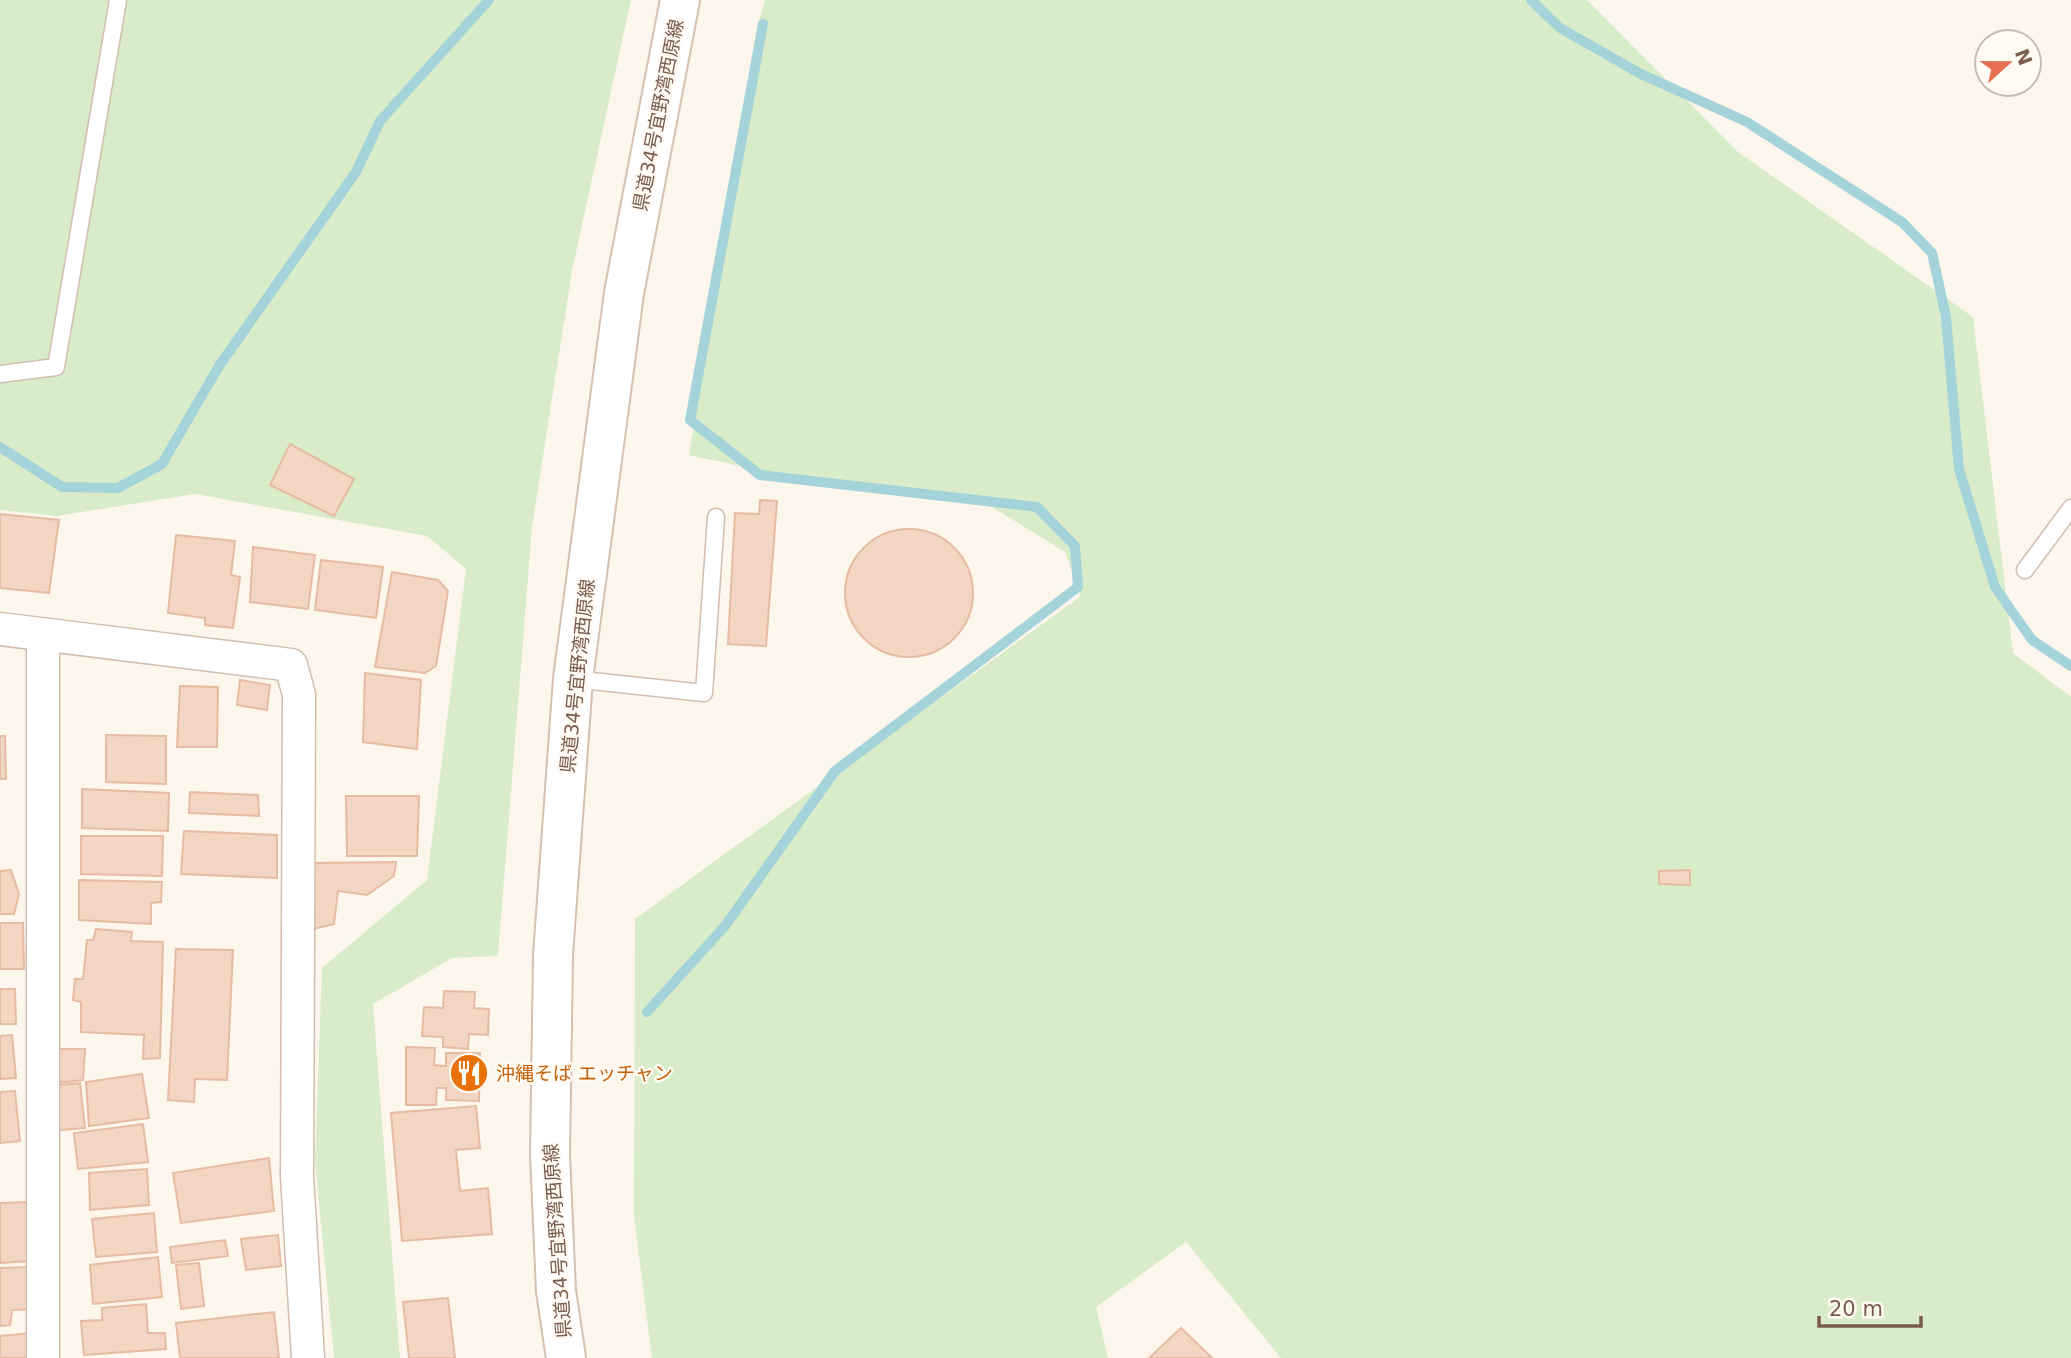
<svg xmlns="http://www.w3.org/2000/svg" width="2071" height="1358" font-family="'DejaVu Sans','Noto Sans JP',sans-serif">
<rect width="100%" height="100%" fill="#fdf6ec"/>
<!-- green -->
<path fill="#d8ecc9" d="M0,0H631L572,271L532,527L498,956L452,958L373,1004L400,1358H334L315,1161L322,968L427,880L466,569L427,536L195,494L57,516L0,510Z
M765,0H1587L1738,152L1973,317L2013,653L2071,697V1358H1281L1186,1242L1096,1307L1108,1358H652L634,1216L635,919L1081,596L1065,552L992,507L819,483L689,455L759,20Z"/>
<g fill="none" stroke-linecap="round" stroke-linejoin="round">
<!-- stream -->
<path stroke="#a5d3da" stroke-width="10" d="M1531,0L1560,28L1641,74L1747,122L1902,222L1932,253L1946,317L1959,469L1995,587L2032,640L2071,666
M0,447L62,487L118,488L162,464L219,366L356,172L380,121L489,0
M647,1012L725,926L835,771L1078,587L1075,546L1037,507L760,475L690,420L763,24"/>
</g>
<!-- building -->
<path fill="#f3d5c3" stroke="#e6bba3" stroke-width="2" d="M290,444L354,479L334,516L270,485Z
M760,500L777,501L766,646L728,644L735,513L759,514Z
M0,514L59,520L49,593L0,588Z
M845 593a64 64 0 1 1 128 0a64 64 0 1 1-128 0Z
M176,535L235,541L231,575L240,577L233,628L205,625V618L168,613Z
M253,547L315,555L308,609L250,602Z
M321,560L383,567L376,618L315,610Z
M392,572L438,580L448,591L436,666L425,673L375,667Z
M365,673L421,680L417,749L363,742Z
M240,680L270,685L267,710L237,705Z
M180,686L218,687L217,747H177Z
M106,735L166,736V784L106,782Z
M0,736H5L6,779H0Z
M82,789L169,793L168,831L82,828Z
M190,792L258,795L259,816L189,813Z
M346,796H419L417,856H347Z
M184,831L277,835V878L181,874Z
M81,836H163L162,876L81,874Z
M396,862L394,876L367,895L338,891L334,924L309,930L311,863Z
M11,870L19,894L14,914H0V871Z
M1690,870V885L1659,884V871Z
M79,880L162,882L161,902L151,903V924L79,920Z
M0,923H23L24,969H0Z
M96,929L132,932L131,941L163,942L160,1058L143,1059L144,1035L81,1032V1002L73,1000L75,979H83L87,940H93Z
M176,949L233,950L227,1080L195,1079L194,1102L168,1100Z
M0,989H15L16,1024H0Z
M444,991L475,992L474,1008L489,1009L488,1035L469,1034L468,1049L443,1047V1037L422,1036L424,1007L443,1008Z
M12,1035L16,1078L0,1079V1036Z
M406,1047L435,1048L434,1065L446,1066V1053H480L479,1101L446,1100V1088H437L436,1105H406Z
M49,1049H85L83,1080L48,1084Z
M142,1074L149,1118L89,1126L86,1082Z
M80,1083L85,1128L50,1131L47,1086Z
M15,1091L20,1141L0,1143V1092Z
M476,1106L480,1148L456,1150L460,1191L488,1188L492,1234L402,1241L391,1113Z
M143,1124L148,1162L78,1169L74,1133Z
M269,1158L274,1211L181,1223L173,1173Z
M147,1169L149,1205L90,1210L89,1173Z
M28,1202L32,1261L0,1263V1203Z
M154,1213L157,1252L96,1257L92,1219Z
M278,1235L281,1266L246,1270L241,1239Z
M225,1240L228,1256L172,1263L170,1247Z
M158,1257L162,1297L93,1304L90,1265Z
M199,1263L204,1306L181,1309L176,1265Z
M34,1267L36,1309L12,1310L10,1325L0,1326V1268Z
M448,1298L455,1358H409L403,1302Z
M146,1304L148,1333H165L166,1349L84,1355L81,1321L102,1320V1308Z
M274,1312L279,1358H180L176,1323Z
M1181,1328L1212,1358H1149Z
M32,1333L33,1358H0V1336Z"/>
<g fill="none" stroke-linecap="round" stroke-linejoin="round">
<!-- service casing -->
<g stroke="#d1beb0" stroke-width="19">
<path id="service" d="M0,374L56,367L118,0
M2025,570L2071,508
M573,679L704,693L716,517"/>
</g>
<!-- minor casing -->
<g stroke="#d1beb0" stroke-width="35">
<path id="minor" d="M0,629L291,665L299,695L297,1176L308,1358
M43,1358V635"/>
</g>
<!-- secondary casing -->
<g stroke="#d6c0b0" stroke-width="42">
<path id="secondary" d="M566,1358L556,1291L550,1155L553,955L573,679L624,293L680,0"/>
</g>
<!-- service -->
<use href="#service" stroke="#fff" stroke-width="16"/>
<!-- minor -->
<use href="#minor" stroke="#fff" stroke-width="32"/>
<!-- secondary -->
<use href="#secondary" stroke="#fff" stroke-width="38"/>
</g>
<!-- icons -->
<defs>
<g id="restaurant-disc" transform="scale(2.0125)"><circle r="9.5" fill="#e8710a" stroke="#fffaf3"/><path d="M-5-6h1v4h1v-4h1v4h1v-4h1v5L-1.5 .5V6h-2V.5L-5-1ZM5-6V6H3V1.5H1.5Q1.5-4 5-6Z" fill="#fff"/></g>
</defs>
<g fill-rule="evenodd">
<use href="#restaurant-disc" x="469" y="1073"/>
</g>
<g text-anchor="middle" dominant-baseline="central" stroke-width="5" stroke-linejoin="round" paint-order="stroke">
<!-- street labels -->
<g font-size="19" fill="#7a5c4d" stroke="#fffaf3">
<text transform="translate(658 115) rotate(-79)">県道34号宜野湾西原線</text>
<text transform="translate(577 676) rotate(-84)">県道34号宜野湾西原線</text>
<text transform="translate(557 1241) rotate(-94)">県道34号宜野湾西原線</text>
</g>
<!-- food labels -->
<g font-size="19" fill="#c56008" stroke="#fffaf3" text-anchor="start">
<text x="496" y="1073">沖縄そば エッチャン</text>
</g>
</g>
<!-- north arrow -->
<g transform="translate(2008 63) rotate(69)"><circle r="33" fill="#fffaf3" stroke="#cabbb1" stroke-width="2"/>
<path d="M0-5L12 26L0 18L-12 26Z" fill="#e76f51"/>
<text y="-10" font-size="19" font-weight="bold" text-anchor="middle" fill="#7a5c4d">N</text>
</g>
<!-- scale -->
<path d="M1819 1316v10h102v-10" fill="none" stroke="#7a5c4d" stroke-width="3.5"/>
<text x="1829" y="1316" font-size="21" fill="#7a5c4d" stroke="#fffaf3" stroke-width="5" paint-order="stroke">20 m</text>
</svg>
